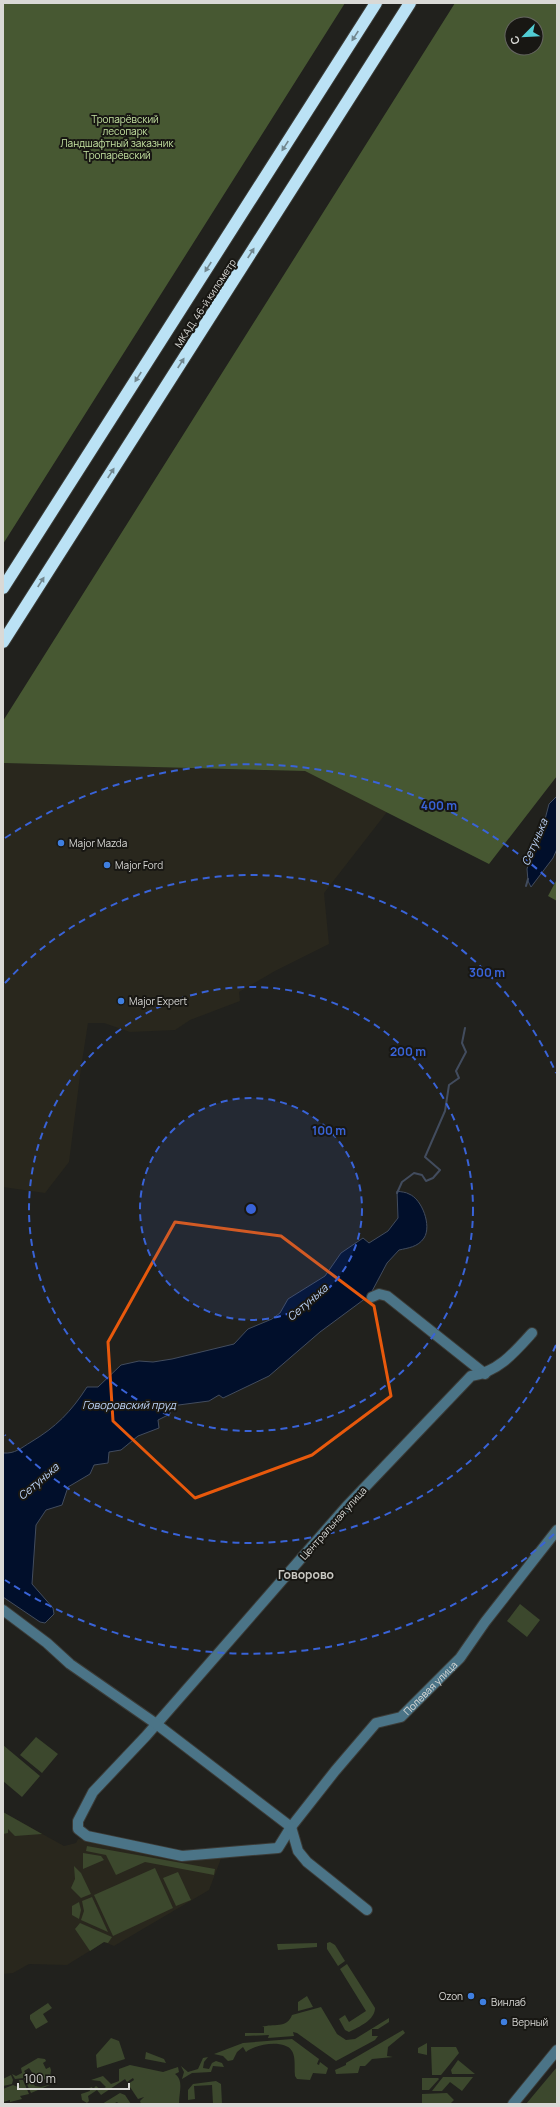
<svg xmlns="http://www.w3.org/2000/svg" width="560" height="2107" font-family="Manrope,sans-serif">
<rect width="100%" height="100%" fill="#21211d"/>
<!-- built -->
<path fill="#29271d" d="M3,763L305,771L387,812L324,893L329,944L275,971L239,992L240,1001L190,1020L175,1030L130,1032L104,1023H88L81,1068L69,1162L45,1193L3,1187Z
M3,1812L64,1846L76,1843L78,1839L182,1858L222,1856L209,1890L114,1946L104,1942L67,1965L29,1964L13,1973L3,1974Z"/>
<!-- green -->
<path fill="#3c482d" d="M520,1604L540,1620L527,1637L507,1621Z
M36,1737L58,1754L42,1773L20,1755Z
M3,1745L40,1776L22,1797L3,1781Z
M3,1812L42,1834L15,1836L8,1829V1833L3,1834Z
M87,1846L215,1869L214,1875L145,1862L116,1875L106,1855L86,1851Z
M83,1853L101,1856L104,1860L83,1869Z
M74,1866L81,1873L91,1894L81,1898L71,1888L75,1879Z
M155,1868L173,1908L113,1936L94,1895Z
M178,1872L191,1900L176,1906L163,1878Z
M92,1897L108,1932L81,1920L84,1911L82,1901Z
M79,1902L81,1910L79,1919L72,1915V1906Z
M80,1923L112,1937L108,1943L104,1942L90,1951L75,1929Z
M330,1942L335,1945L345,1961L338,1966L327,1949V1943Z
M317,1943V1947L278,1950L277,1944Z
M347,1964L375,2008C375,2020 359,2027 349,2032L345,2030L339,2019L345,2015L349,2022L366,2011L340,1969Z
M307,1996L313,2007L298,2011V2002Z
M48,2003L52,2008L43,2014L48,2022L36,2029L30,2019V2015Z
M321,2007L337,2034L346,2040L355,2039L389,2018V2022L378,2029H372V2036H378L375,2040L336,2061L297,2033L293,2032L294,2036L268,2038L269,2035L245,2036V2033H264V2027H262C273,2023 287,2029 292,2015Z
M403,2030L405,2033L388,2047L387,2056L393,2057L372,2059L365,2066H360L358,2073L336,2074L335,2070L346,2065V2063Z
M111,2038L119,2041L125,2059L97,2068L96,2055Z
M292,2039L319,2059L317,2064L319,2065L320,2062L328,2068L326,2074L313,2073L310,2080L297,2079L295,2076C294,2068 296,2058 292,2051C285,2039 255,2044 246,2052L243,2047L237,2052L233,2060L228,2061L223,2056L214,2054L243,2043Z
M427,2043V2055L418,2053V2048Z
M431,2047H456L459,2053L441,2075H432Z
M146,2052L164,2059L166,2063L145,2059Z
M208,2057L204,2062L203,2068L209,2069L212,2063L216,2061L222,2063L224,2067L213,2066L211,2072L192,2073L182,2079L184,2072L181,2066L188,2072L198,2069L203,2058Z
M38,2058L45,2059L46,2061L43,2063L46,2069L50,2067L51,2070L50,2078L38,2081L29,2068L24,2071L35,2086L41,2087L52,2084L31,2093L24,2078L15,2079L12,2074L16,2076L22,2073L21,2068Z
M458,2060L475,2074H452L451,2070Z
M130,2065L163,2072L178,2067L179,2072L175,2074C184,2081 179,2091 179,2104H141L140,2101L144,2097L138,2099L128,2084L134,2080L133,2078L127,2082L125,2079L101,2095L97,2090L88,2096L89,2101L87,2103L82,2100L81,2094L90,2091L89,2088L92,2087L93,2089L96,2086L101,2090L106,2087L100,2081L91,2080L103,2076L111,2084L119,2081V2069Z
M557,2067V2104H526Z
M11,2075L13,2080L12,2084L3,2086V2079Z
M443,2077H473L462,2091L450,2082L442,2091H432Z
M422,2078H438L439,2079L429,2090H422Z
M19,2080H23L29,2094L20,2096L22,2099L10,2102V2100L3,2102V2089L13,2085L18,2087L20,2084Z
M216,2081L221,2084L222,2104H213L212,2085L194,2086L195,2099L188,2100V2090L193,2084Z
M120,2093L125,2095L131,2104H119L117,2102L113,2104H102Z
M447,2093L454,2100L450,2104H422V2094Z"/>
<!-- forest -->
<path fill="#475832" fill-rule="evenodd" d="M3,3H345L3,544Z
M455,3H557V776L489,864L305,771L3,763V721ZM512,24H536V48H512Z
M557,879V901L548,896Z"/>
<!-- water -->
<path fill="#010f2b" stroke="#424c5e" d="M557,796V849L553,858L531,887L528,881L527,869L532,851L542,831L549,804Z
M397,1191C401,1192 406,1192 409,1194C422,1199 432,1226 424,1238C418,1247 408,1248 399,1250L387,1263L370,1295L320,1332L269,1376L223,1398L219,1395L209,1401L171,1406L170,1414L158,1420L159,1428L138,1436L121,1450L109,1452L108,1463L94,1465L90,1474L68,1487L62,1505L46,1510L36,1525L32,1584L53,1608L54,1614L45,1623L40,1622L3,1597V1453C15,1454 21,1448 31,1442C56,1427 71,1412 87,1387H98L121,1365L139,1361L153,1362L172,1359L234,1344L248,1329L272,1319L280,1313L288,1299L325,1276L341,1253L363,1238L369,1243L388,1231L398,1218Z"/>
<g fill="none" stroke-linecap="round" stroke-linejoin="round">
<!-- stream -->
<path stroke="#424c5e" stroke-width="2" d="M526,886L528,879
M397,1193L402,1182L414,1173L422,1175L426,1181L433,1178L440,1170L425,1157L445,1111L449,1085L459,1078L456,1071L466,1052L462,1043L465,1028"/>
<!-- minor casing -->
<g stroke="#3b3b37" stroke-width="12">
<g id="minor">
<path d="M372,1297L379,1294L387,1296L485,1374"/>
<path id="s1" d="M532,1333C514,1353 498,1372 471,1376L346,1507L146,1736L93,1792L78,1821V1829L87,1836L182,1856L278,1848L291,1827L335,1771L376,1723L401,1717L460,1658L485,1622L557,1530"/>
<path d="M3,1610L47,1643L70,1664L155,1723L291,1827L298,1851L307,1862L367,1910"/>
<path d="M513,2104L557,2050"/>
</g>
</g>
<!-- highway casing -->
<g stroke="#3b3b37" stroke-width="14">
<path id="highway" d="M3,588L376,3
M3,642L410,3"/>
</g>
<!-- minor -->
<use href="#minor" stroke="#4b7487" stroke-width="10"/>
<!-- highway -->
<use href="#highway" stroke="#bbe2f5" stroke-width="12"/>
</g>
<!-- one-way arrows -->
<defs><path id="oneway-solid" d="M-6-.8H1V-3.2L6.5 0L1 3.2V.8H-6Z"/></defs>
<g fill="#72878f">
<use href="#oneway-solid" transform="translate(355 36) rotate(123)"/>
<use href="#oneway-solid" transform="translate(285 146) rotate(123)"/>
<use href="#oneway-solid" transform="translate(251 253) rotate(-57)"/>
<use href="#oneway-solid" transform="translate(208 267) rotate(123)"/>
<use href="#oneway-solid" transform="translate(181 363) rotate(-57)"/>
<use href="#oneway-solid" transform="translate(138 377) rotate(123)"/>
<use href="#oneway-solid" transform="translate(111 473) rotate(-57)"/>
<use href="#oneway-solid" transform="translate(41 582) rotate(-57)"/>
</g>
<!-- marked area -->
<path fill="none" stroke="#e8590c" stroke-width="3" stroke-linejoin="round" d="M175,1222L281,1236L374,1306L391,1396L312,1455L195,1498L113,1421L108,1342Z"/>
<!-- distance rings -->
<circle cx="251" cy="1209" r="111" fill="#3963d8" fill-opacity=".12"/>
<g fill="none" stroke="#3963d8" stroke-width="2" stroke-dasharray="7 5">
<circle cx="251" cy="1209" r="111"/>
<circle cx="251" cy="1209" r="222"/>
<path d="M556 1345A334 334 0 0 1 5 1435M5 983A334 334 0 0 1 556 1073"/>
<path d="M554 1534A445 445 0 0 1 5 1580M5 838A445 445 0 0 1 554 884"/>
</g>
<!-- markers -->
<g fill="#3f7fe0" stroke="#181713" stroke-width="1.5">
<circle cx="61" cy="843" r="4"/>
<circle cx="107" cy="865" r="4"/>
<circle cx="121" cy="1001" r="4"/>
<circle cx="471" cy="1996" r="4"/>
<circle cx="483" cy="2002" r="4"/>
<circle cx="504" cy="2022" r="4"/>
</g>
<g text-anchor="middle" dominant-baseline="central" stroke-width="4" stroke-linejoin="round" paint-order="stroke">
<!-- park labels -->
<g font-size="10" fill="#c6e5a3" stroke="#181713">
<text x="125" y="119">Тропарёвский<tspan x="125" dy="12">лесопарк</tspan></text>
<text x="117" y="143">Ландшафтный заказник<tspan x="117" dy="12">Тропарёвский</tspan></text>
</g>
<!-- street labels -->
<g font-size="10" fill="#d9d9d6" stroke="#181713">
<text transform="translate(205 303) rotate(-57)">МКАД, 46-й километр</text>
<text transform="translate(333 1523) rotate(-48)">Центральная улица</text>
<text stroke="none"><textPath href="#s1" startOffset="1110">Полевая улица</textPath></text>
</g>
<!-- poi labels -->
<g font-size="10" fill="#d9d9d6" stroke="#181713" text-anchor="start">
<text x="69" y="843">Major Mazda</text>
<text x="115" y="865">Major Ford</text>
<text x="129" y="1001">Major Expert</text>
<text x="463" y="1996" text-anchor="end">Ozon</text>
<text x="491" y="2002">Винлаб</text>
<text x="512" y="2022">Верный</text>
</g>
<!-- water labels -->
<g font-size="11" font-style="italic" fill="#bed5f9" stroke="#181713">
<text transform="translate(534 842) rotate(-67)">Сетунька</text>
<text transform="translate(307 1302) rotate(-41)">Сетунька</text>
<text x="129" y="1404">Говоровский пруд</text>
<text transform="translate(38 1481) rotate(-41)">Сетунька</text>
</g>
<!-- quarter labels -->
<g font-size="12" font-weight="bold" fill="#c9c8c2" stroke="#181713">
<text x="306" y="1574">Говорово</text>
</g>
</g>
<circle cx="251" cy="1209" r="6" fill="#3963d8" stroke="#181713" stroke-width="2"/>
<g font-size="12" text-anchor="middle" font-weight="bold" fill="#3963d8" stroke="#181713" stroke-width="4" stroke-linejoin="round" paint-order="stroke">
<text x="439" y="810">400 m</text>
<text x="487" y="977">300 m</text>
<text x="408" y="1056">200 m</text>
<text x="329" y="1135">100 m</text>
</g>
<!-- border -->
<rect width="560" height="2107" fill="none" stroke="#d9d9d6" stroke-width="8"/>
<!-- north arrow -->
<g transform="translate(524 36) rotate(246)"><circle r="19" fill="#181713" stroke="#656561"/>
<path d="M0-3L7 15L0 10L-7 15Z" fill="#51ccd3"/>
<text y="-6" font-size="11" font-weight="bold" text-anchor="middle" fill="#d9d9d6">С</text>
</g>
<!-- scale -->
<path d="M18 2083v6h111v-6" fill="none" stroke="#d9d9d6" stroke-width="2"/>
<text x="24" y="2083" font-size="12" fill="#d9d9d6" stroke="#181713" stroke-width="3" paint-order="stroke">100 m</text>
</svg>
